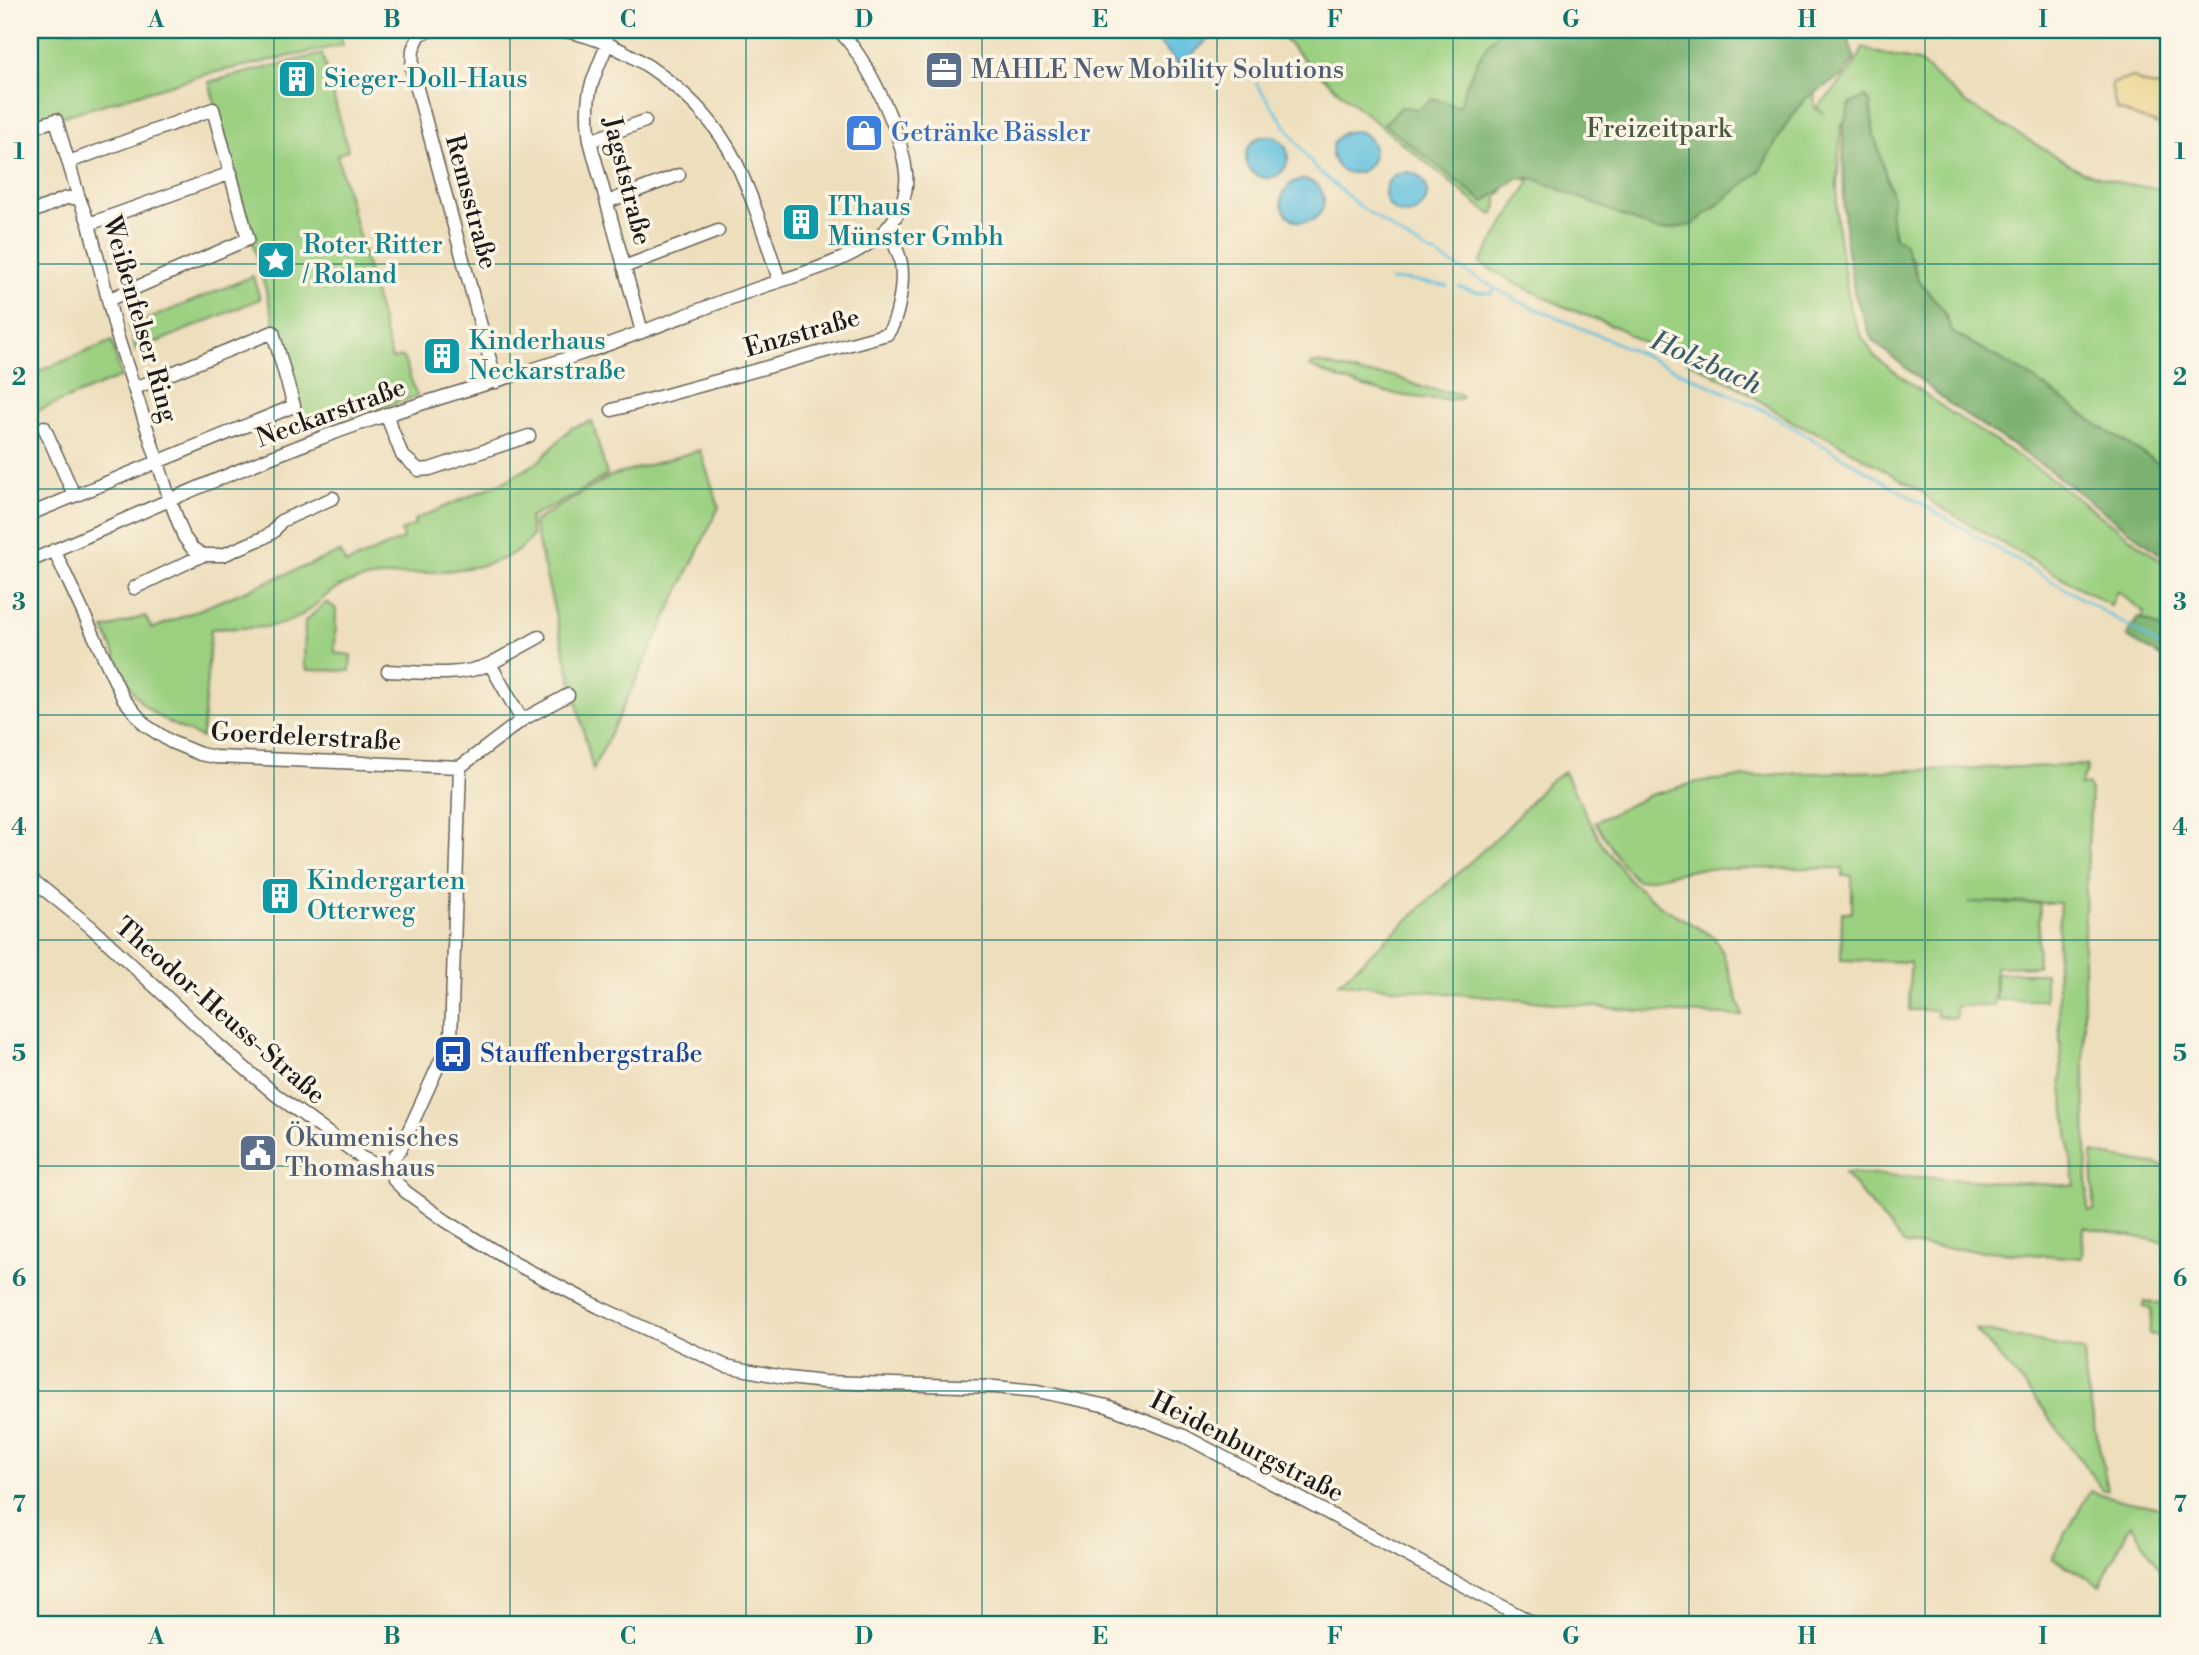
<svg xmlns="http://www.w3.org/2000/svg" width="2199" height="1655" font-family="'Libre Bodoni',serif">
<rect width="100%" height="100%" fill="#fcf5e5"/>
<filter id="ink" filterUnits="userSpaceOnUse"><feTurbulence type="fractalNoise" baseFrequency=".0143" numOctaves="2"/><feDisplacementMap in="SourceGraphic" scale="14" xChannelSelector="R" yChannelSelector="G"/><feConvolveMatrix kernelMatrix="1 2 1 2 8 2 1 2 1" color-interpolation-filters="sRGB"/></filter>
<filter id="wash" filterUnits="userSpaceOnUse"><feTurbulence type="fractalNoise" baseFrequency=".00686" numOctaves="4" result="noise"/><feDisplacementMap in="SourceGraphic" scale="28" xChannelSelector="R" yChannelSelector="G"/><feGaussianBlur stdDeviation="1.57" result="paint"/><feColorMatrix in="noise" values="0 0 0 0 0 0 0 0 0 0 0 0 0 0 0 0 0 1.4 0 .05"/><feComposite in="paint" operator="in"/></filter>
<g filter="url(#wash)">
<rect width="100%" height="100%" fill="#eddebc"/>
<!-- green -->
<path fill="#9bd081" stroke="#5c764e" stroke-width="2" d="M30,30H339L343,45L207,74L30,126Z
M1276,30H1812L1815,108L1824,114L1817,108C1834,89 1855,71 1863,47L1879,53L1918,61L1966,103L2081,171L2122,183L2169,191V470L2101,427L2030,376L1952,332L1943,309L1918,280L1913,260L1895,237L1890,213L1893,198L1874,135L1870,101L1850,104L1843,126L1841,125L1837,186V223L1843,266L1851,312L1861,335L1875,357L1944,408L2044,473L2169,567V632L2141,618L2144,612L2117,591L2111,606L1935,504L1921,491L1829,438L1793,422L1737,386L1682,358L1671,346L1643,343L1618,328L1567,308L1515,283L1480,263L1530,181L1516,175L1497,197V206L1493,215L1480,207C1412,148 1336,97 1276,30Z
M322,54L348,150L337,155L392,359L403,357L417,396L320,428L308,424L294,394L209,82Z
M253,276L260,299L136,351L129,327Z
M112,341L121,377L30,414V375Z
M1312,363L1324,364L1362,374L1394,376L1424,388L1457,393L1462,396L1460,399C1411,402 1353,387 1309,366Z
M592,421L607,475L571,497L529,518L532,536C504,582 398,567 349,583C325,591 319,605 300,616C275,632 239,627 211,629L202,738C184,730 160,720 145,706C124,686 116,654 104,629L145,616L152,629L340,552L346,564L403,539L401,531L415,525L414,520L507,480L538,462L571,428Z
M700,450L719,507L593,770L533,522L611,476Z
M327,602L336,609L335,653L351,655L350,671L307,670L304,664L305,621Z
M2087,765V771L2079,786L2088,785L2091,791L2084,931V1071L2088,1211H2094L2092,1153L2169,1167V1243L2083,1227L2082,1258L1905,1245L1844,1173L2075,1186L2062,1089L2057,961L2060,903L1968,902L2040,904L2037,966L1995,967L1994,1006H1956V1018L1936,1016V1010H1909L1910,962L1841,960L1842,912H1852V876H1843V868L1699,869L1637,881L1621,863L1595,822L1650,795L1702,781L1781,774Z
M1564,772L1602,844L1632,883L1661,906L1714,937L1723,953L1743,1016L1640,1011L1339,983L1506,829L1546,784Z
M1996,973H2045V1000H1996Z
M2145,1301L2169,1306V1338L2149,1334L2152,1309L2144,1307Z
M1975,1329L2084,1351L2086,1382L2108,1490H2103L2031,1393Z
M2090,1491L2125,1501L2169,1509V1584L2131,1524L2100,1585L2052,1558Z"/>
<!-- forest -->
<path fill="#7cb26f" stroke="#4c6746" stroke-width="2" d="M1501,30H1834L1848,38L1855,59L1842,76L1806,98L1786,125L1759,172L1692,225L1659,231L1533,178L1517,179L1484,202L1384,124L1401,107L1419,109L1433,98L1459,107C1467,81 1480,48 1501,30Z
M1865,97L1870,102L1874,135L1893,198L1890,213L1895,237L1904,243L1918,280L1943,309L1952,332L2030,376L2101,427L2169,470V561L2049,470L1947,402L1872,340L1855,296L1846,245L1844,209L1843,126L1850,104Z
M2138,617L2169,632V662L2127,637Z"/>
<!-- sand -->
<path fill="#eeda9e" stroke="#857b5d" stroke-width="2" d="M2133,77L2142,83L2169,89V129L2116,109L2111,84Z"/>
<!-- water -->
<path fill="#60c0de" stroke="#3e6e7d" stroke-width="2" d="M1171,30H1204L1211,37L1180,65L1158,41Z
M1332 152a21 21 0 1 1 42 0a21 21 0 1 1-42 0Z
M1246 157a21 21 0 1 1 42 0a21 21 0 1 1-42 0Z
M1385 193a21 21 0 1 1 42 0a21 21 0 1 1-42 0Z
M1282 201a21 21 0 1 1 42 0a21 21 0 1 1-42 0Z"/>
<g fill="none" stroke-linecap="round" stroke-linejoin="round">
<!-- stream -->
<path stroke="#60c0de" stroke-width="2.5" d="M1214,30L1221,36
M1256,83L1314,167L1357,204L1407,239L1518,301L1614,342L1762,409L2128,626L2169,652
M1390,281L1405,280L1447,286
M1459,287L1475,292L1492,293L1495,288"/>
</g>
</g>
<g filter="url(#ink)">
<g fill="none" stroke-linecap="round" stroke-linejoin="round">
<!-- minor casing -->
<g stroke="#656054" stroke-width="15">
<path id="minor" d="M431,30L420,34L413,49L412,70L496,382
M561,30C630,42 703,97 735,160C754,199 766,240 779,280
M608,43C590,85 584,95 590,141L642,332
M30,128L56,120L79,198
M590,141L645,121
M69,162L213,109L248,239L110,299
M607,202L679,175
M30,213L66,198H79L89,224L117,335L170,500L184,537L192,548L203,555H223L263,538L273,532L281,521L333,498
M89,224L231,173
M624,267L718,231
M612,410L887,334C899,320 905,277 900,259C897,248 892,239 887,229
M386,414L402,455L419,470L430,469L529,436
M44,427L74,495
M30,514L294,406L273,332L135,388
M54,550L123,698L145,725L171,742L200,754L215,757L460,767
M30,561C123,521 215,478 310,442C397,408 489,385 577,355C635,336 692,312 750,291C791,276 860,261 889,226C901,212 908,191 906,173C902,133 867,57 838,30
M134,588L203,555
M388,671C422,672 459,678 490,664
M522,720L490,664L539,637
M30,878L91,927L218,1045L276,1095L362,1158L379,1166L387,1164
M387,1164L394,1180L406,1192L446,1221L514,1263L599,1307L726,1366L788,1378L824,1382L995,1387L1037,1391L1107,1406L1184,1436L1537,1625
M387,1164L400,1150L451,1038L460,767L522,720L568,695"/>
</g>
<!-- minor -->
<use href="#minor" stroke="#fff" stroke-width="12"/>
</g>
</g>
<!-- grid -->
<path fill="none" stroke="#0f766e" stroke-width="2" stroke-opacity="0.55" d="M274,30V1625M510,30V1625M746,30V1625M982,30V1625M1217,30V1625M1453,30V1625M1689,30V1625M1925,30V1625M30,264H2169M30,489H2169M30,715H2169M30,940H2169M30,1166H2169M30,1391H2169"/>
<!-- icons -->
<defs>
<g id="office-square" transform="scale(2.0125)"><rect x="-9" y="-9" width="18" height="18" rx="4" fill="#5c6f8a" stroke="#fcf5e5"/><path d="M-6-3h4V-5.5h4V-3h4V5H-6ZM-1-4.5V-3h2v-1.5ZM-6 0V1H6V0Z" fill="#fff"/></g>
<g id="building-square" transform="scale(2.0125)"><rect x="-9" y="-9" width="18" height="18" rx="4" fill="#0f9aa8" stroke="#fcf5e5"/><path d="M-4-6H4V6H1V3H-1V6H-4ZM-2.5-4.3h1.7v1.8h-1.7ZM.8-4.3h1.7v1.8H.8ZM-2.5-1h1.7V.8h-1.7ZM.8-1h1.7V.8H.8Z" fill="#fff"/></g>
<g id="shop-square" transform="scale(2.0125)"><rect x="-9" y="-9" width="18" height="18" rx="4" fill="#3f7fe0" stroke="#fcf5e5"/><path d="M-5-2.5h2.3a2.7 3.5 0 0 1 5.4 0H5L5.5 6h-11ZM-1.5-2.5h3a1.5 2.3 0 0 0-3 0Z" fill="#fff"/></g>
<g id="sight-square" transform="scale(2.0125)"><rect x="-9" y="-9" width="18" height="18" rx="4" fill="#0f9aa8" stroke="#fcf5e5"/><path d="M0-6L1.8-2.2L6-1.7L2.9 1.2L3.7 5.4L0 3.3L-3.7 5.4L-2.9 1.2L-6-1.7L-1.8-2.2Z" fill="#fff"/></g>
<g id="bus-square" transform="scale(2.0125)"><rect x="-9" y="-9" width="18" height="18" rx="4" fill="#1a4fb4" stroke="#fcf5e5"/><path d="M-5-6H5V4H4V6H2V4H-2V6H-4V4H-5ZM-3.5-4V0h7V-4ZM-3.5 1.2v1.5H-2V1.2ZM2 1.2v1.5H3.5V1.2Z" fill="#fff"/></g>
<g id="civic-square" transform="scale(2.0125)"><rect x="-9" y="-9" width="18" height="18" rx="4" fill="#5c6f8a" stroke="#fcf5e5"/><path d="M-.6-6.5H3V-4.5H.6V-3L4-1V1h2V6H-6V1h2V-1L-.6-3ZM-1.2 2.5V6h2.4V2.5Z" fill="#fff"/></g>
</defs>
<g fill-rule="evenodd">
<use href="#office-square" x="944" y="70"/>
<use href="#building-square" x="297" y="79"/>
<use href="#shop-square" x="864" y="133"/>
<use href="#building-square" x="801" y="222"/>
<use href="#sight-square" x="276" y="260"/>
<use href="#building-square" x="442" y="356"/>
<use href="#building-square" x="280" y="896"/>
<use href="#bus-square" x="453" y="1054"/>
<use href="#civic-square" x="258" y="1153"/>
</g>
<g text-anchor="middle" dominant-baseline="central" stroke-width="7" stroke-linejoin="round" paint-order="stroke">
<!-- service labels -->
<g font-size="26" fill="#4e5e75" stroke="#fcf5e5" text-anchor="start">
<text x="971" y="70">MAHLE New Mobility Solutions</text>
<text x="285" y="1138">Ökumenisches<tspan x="285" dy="30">Thomashaus</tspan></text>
</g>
<!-- culture labels -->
<g font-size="26" fill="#0d838f" stroke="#fcf5e5" text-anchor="start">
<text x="324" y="79">Sieger-Doll-Haus</text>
<text x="828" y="207">IThaus<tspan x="828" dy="30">Münster Gmbh</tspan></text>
<text x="303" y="245">Roter Ritter<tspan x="303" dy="30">/ Roland</tspan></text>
<text x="469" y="341">Kinderhaus<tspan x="469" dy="30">Neckarstraße</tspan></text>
<text x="307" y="881">Kindergarten<tspan x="307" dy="30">Otterweg</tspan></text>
</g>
<!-- park labels -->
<g font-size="26" fill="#485b3f" stroke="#fcf5e5">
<text x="1659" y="129">Freizeitpark</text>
</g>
<!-- shop labels -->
<g font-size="26" fill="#366cbe" stroke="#fcf5e5" text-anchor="start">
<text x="891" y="133">Getränke Bässler</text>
</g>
<!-- street labels -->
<g font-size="26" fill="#1c1c1c" stroke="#fcf5e5">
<text transform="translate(627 181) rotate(76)">Jagststraße</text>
<text transform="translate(471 202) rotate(75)">Remsstraße</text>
<text transform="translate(140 319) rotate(74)">Weißenfelser Ring</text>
<text transform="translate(802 333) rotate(-16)">Enzstraße</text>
<text transform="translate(331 413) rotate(-20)">Neckarstraße</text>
<text transform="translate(306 737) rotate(3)">Goerdelerstraße</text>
<text transform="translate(220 1011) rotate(41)">Theodor-Heuss-Straße</text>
<text transform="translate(1247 1447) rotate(27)">Heidenburgstraße</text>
</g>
<!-- transit labels -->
<g font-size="26" fill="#164399" stroke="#fcf5e5" text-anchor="start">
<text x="480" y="1054">Stauffenbergstraße</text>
</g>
<!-- water labels -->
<g font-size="28" font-style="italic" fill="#375e6a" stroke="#fcf5e5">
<text transform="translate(1706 363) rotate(24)">Holzbach</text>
</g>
</g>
<!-- margin -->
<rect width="2199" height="1655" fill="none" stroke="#fcf5e5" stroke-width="77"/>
<rect x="38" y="38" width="2122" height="1578" fill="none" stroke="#0f766e" stroke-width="2.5"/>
<g font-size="23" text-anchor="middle" font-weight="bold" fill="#0f766e">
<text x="156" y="27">A</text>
<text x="392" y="27">B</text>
<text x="628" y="27">C</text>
<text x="864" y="27">D</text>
<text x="1100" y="27">E</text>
<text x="1335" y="27">F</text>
<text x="1571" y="27">G</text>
<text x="1807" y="27">H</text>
<text x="2043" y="27">I</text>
<text x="19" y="159">1</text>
<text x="2180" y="159">1</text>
<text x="19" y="385">2</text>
<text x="2180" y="385">2</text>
<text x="19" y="610">3</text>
<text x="2180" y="610">3</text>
<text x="19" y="835">4</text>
<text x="2180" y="835">4</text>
<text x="19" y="1061">5</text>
<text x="2180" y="1061">5</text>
<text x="19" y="1286">6</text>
<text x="2180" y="1286">6</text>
<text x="19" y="1512">7</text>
<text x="2180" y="1512">7</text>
<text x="156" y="1644">A</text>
<text x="392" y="1644">B</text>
<text x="628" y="1644">C</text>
<text x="864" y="1644">D</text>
<text x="1100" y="1644">E</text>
<text x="1335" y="1644">F</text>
<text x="1571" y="1644">G</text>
<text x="1807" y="1644">H</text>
<text x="2043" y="1644">I</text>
</g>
</svg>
